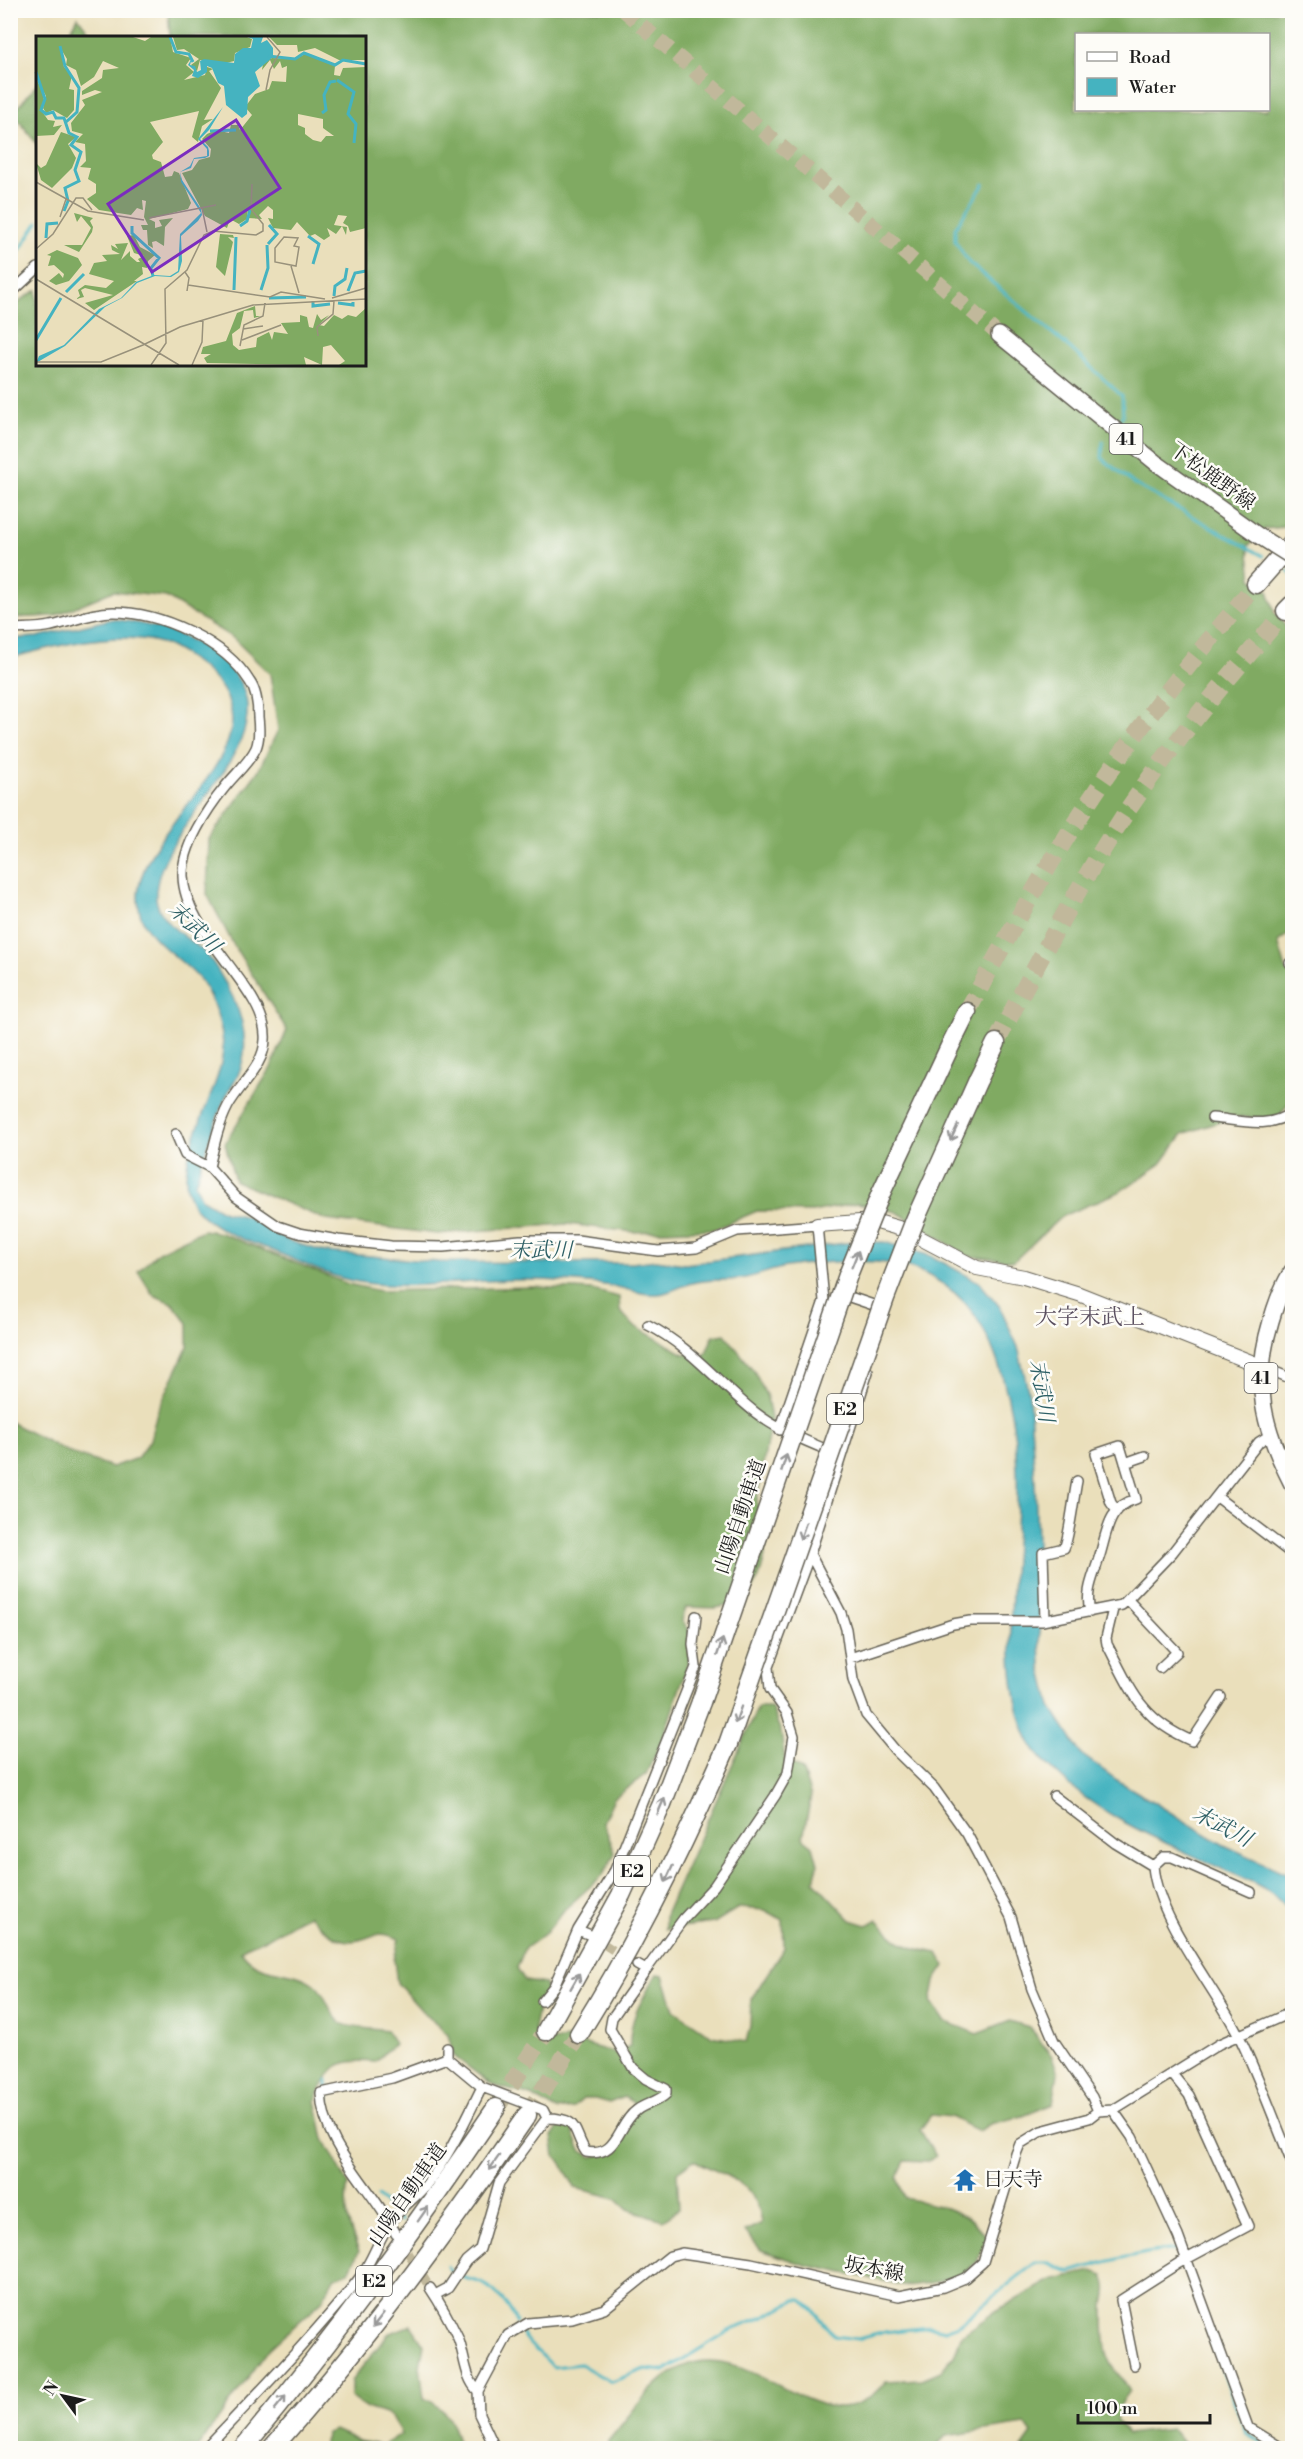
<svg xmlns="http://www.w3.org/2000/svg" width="1303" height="2459" font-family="'Libre Bodoni','Noto Serif JP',serif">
<rect width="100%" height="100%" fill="#fdfcf7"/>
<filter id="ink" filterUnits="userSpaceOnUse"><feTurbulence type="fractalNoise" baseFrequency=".0167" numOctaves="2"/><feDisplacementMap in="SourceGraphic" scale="12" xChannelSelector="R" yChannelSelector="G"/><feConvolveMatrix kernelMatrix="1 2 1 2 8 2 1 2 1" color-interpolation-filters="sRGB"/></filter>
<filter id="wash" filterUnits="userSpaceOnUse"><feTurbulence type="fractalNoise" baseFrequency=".008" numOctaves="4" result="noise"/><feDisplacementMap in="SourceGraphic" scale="24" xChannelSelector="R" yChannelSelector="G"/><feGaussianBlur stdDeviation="1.35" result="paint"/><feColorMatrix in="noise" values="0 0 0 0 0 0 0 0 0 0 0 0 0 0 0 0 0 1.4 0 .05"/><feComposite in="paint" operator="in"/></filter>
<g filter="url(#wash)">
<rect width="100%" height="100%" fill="#eadfbb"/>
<!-- forest -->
<path fill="#80aa62" stroke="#4e633f" stroke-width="1.5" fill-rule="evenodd" d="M168,11H1292V526L1265,529L1248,546L1252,578L1268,591L1275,612L1292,635V931L1278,942L1286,969L1292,976V1060L1284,1065L1290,1101L1278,1118L1235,1117L1183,1134L1161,1164L1119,1192L1062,1216L1014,1261L968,1256L897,1212L858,1203L812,1212L757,1211L715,1229L633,1232L567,1224L437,1234L326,1220L235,1181L225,1143L271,1068L287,1030L234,946L207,894L209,839L258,771L278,730L270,674L233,638L166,597L113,591L54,616L11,618L10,313L22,299L37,290L38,364H364V38L170,37ZM1076,34H1268V110H1076Z
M78,17L93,37H67Z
M37,84V144L13,113Z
M203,1230L221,1233L348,1284L380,1291L534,1287L592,1290L619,1297L620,1311L634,1326L684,1354L705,1355L713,1336L725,1334L754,1371L767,1397L771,1419L757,1500L765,1556L759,1578L743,1603L715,1608L686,1607L682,1620L689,1630L692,1652L663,1738L646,1774L614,1798L603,1822L615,1853L603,1875L565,1909L546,1933L525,1948L517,1968L525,1981L545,1984L546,1992L539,2004L534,2029L553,2041L569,2039L615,2053L630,2046C629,2017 643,1998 657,1974L663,1975L674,2010L712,2036L746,2042L750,2026L751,1999L784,1948L783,1920L765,1910L738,1908L714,1923L665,1929V1915L758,1707H771L781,1732L785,1760L802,1770L811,1796L803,1838L813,1846L818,1864L814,1881L851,1920L867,1925L877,1919C896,1943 908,1949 938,1953L945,1966L935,1981L931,2002L944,2021L977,2034L1010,2021L1029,2027L1052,2056L1058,2073L1053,2104L1023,2116L990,2124L979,2131L951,2117L931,2115L920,2130L936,2156L927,2162L905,2161L897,2178L905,2198C939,2206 965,2208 987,2237L977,2262L964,2273L942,2281L907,2286L806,2265L761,2250L745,2231L762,2223C756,2179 728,2179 694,2160L677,2172L679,2209L663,2220L628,2209L616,2198L575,2188L561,2162L555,2156L552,2136L560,2126L571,2127L581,2151L593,2157C623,2148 627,2132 634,2103L624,2097L609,2103L595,2099H583L573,2108L557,2110L529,2095L492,2085L454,2056L448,2035L422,2011L397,1983L394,1960L399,1939C374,1927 369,1942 349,1941C332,1940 320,1926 309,1915C291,1922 282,1931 267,1939C257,1943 248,1943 241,1951C259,1978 292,1966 315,1985C327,1994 328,2013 341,2023C348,2028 377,2029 387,2031L394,2044L375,2062C336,2059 332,2065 316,2100L324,2139L348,2184C343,2209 349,2228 359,2251L349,2271L334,2278L322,2301L269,2349L197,2448H11L10,1422L70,1453L112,1467L137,1458L150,1440L157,1412L188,1346V1323L172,1303L153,1295L138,1271L158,1252Z
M1092,2271L1103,2275C1110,2293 1104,2294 1104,2311C1104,2323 1104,2336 1106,2348C1109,2367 1122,2376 1130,2392L1121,2404L1116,2420L1127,2434L1172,2429L1187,2448H1022L1032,2434L1025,2424L946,2436L934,2448H607L608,2441C631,2415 650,2382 682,2367C755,2333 824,2459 886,2381L922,2379L941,2371L954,2355L961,2336L996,2311L1051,2280Z
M411,2325L424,2345L420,2366L424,2398C447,2408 455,2425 459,2448H322L327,2433L335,2430L359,2441L383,2445L401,2435C391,2407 387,2417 367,2408C361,2405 356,2400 351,2397V2381L388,2334Z"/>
<!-- water -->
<path fill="#45b3c0" stroke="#30686e" stroke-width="1.5" d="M112,619C157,625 197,635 230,669C296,739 153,824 156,898C158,920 184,936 200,948C212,958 218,971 226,984C242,1012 252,1044 238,1075C233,1084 227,1093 223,1103C212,1129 203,1157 195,1184L202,1199L224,1212L248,1217L289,1241L325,1252L439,1262L632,1263L656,1260L685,1264L845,1243L884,1242L931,1256L979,1282L1000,1307L1018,1347L1029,1394L1035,1480L1041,1666L1051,1707L1081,1754L1117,1780L1224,1845L1292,1876V1913C1284,1905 1275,1896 1265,1889C1252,1881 1236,1875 1222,1869C1165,1842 1101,1818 1056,1773C1047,1764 1038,1756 1032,1746C992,1673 1021,1554 1017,1473C1016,1433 1009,1392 995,1355C980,1315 958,1287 917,1270C885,1257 820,1261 786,1267C770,1270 755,1277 740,1279C724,1281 707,1279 692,1283C680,1286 670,1293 658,1294C642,1296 627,1288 611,1286C587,1282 562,1281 539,1280C481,1277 415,1292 359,1282C329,1277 297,1260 269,1249C245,1240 212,1229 196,1209C163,1167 222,1095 223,1048C223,1027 213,998 201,981C179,953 137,939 138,897C140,815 303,739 195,662C186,656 175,648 164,644C123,629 52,646 11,658L10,639L37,637Z"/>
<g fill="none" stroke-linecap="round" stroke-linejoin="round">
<!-- stream -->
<path stroke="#45b3c0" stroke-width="3" d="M984,184L955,228V241L969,263L1070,348L1122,396L1123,415L1121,418
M10,265L38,222
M1103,442L1102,458L1134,484L1263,556
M1288,571L1292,575
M327,2080L329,2113L353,2163
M378,2197L401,2221
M447,2266C455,2278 468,2278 481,2283C497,2290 510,2307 516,2322
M520,2330C526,2345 543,2354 553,2367L580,2364L611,2382L645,2369L664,2371L729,2331L764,2317L795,2300H802L813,2309L834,2336L858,2339L884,2332L931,2327L945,2330L958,2325L1035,2263H1049L1070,2272C1109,2261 1136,2253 1177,2249L1181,2259
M1220,2364L1246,2433L1272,2448"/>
</g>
</g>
<g filter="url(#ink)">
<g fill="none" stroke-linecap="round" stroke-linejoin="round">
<!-- street-tunnel -->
<path stroke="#c1b89b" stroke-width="9" stroke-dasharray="9 4.5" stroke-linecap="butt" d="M594,1938L637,1965
M401,2241L430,2288"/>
<!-- primary-tunnel -->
<path stroke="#c1b89b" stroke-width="15" stroke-dasharray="15 8" stroke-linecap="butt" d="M624,10L999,335"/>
<!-- highway-tunnel -->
<path stroke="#c1b89b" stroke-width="18" stroke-dasharray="18 9" stroke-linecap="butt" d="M967,1012C1020,912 1076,814 1144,723C1179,675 1218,630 1256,584
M996,1043C1036,965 1077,888 1125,814C1173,742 1229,676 1286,611
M496,2108L546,2031
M527,2115L579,2034"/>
<!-- street casing -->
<g stroke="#646054" stroke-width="12">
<path id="street" d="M10,294L38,268
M10,629C24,628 38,629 51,626C72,622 91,612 113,612C160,612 225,641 250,682C257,692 258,705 258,717C259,727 260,738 256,748C249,763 235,774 225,787C207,809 182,847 183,876C184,934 269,990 265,1040C264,1066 240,1084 228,1106C218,1125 214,1146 209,1167
M1290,963L1292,965
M1212,1118C1239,1120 1269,1130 1292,1112
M176,1134L185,1155L209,1167L236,1197L278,1226L299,1233L338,1240L391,1246L443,1247L520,1240H577L658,1251L696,1248L737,1231L817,1225L824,1301L780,1430
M841,1294L885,1309
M648,1325C690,1346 719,1384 756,1413C779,1431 807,1441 834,1453
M1261,1366L1292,1379
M1125,1463L1145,1456
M1217,1497L1292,1554
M810,1554L841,1613L846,1629L853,1680L866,1715L895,1750L934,1788L967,1834L1011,1917L1032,1989L1054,2041L1092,2097L1098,2111
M1129,1601L1177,1652L1160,1668
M1113,1609L1106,1638L1107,1644C1131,1690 1141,1720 1192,1741L1221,1697
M1090,1612C1085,1591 1093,1578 1099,1558C1107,1534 1107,1507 1136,1499L1120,1446L1096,1454L1111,1503L1117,1511
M1045,1620L1043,1553L1064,1548C1069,1540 1074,1495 1077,1481
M850,1658L953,1624L970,1621H1042L1122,1605L1172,1553L1259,1442L1270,1435
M1054,1796L1115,1843L1153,1866
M1251,1892L1172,1857H1163L1153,1866C1158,1920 1212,1983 1237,2032C1258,2074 1274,2120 1292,2163
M578,1930L615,1870L696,1667L693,1644L696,1616
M646,1970L684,1918L714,1886L775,1796L788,1773L794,1736L787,1713L770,1689L768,1667L810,1554L868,1372
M542,2001L554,1986L578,1930L588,1934
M1113,2110L1132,2137L1178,2236L1248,2427L1282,2448
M547,2118C581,2118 572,2131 586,2152C619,2158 617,2124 637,2110C646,2103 658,2102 666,2094V2089L646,2079L633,2068L610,2029L612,2018L646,1970L637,1965
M396,2234C373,2188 323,2147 321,2093L392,2078L447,2058V2048
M430,2288C440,2303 450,2321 458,2338C465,2355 464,2377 478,2391
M435,2295L448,2288L466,2261L480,2249L499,2183L547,2118L543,2110L482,2087L447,2058
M1134,2365L1121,2300L1179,2263L1248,2226L1189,2095L1172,2074
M206,2448C258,2393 311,2339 358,2280C373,2261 378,2239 391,2221C401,2207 416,2198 426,2185C450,2155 465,2121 482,2087
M495,2448L479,2414L478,2391L508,2335L528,2323L572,2319L604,2309L670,2256L682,2253L751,2263L899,2296L943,2287L965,2278L983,2262L1016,2154L1020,2144L1041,2131L1089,2118L1098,2111L1113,2110L1219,2044L1292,2012"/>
</g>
<!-- secondary casing -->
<g stroke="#646054" stroke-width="16">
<path id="secondary" d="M817,1225L874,1221L905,1230L977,1268L1024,1277L1079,1294L1261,1366"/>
</g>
<!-- primary casing -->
<g stroke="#646054" stroke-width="18">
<path id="primary" d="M999,335L1155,462L1259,536
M1292,1271C1282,1286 1276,1304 1271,1321C1252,1384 1263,1428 1292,1484"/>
</g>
<!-- highway casing -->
<g stroke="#646054" stroke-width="21">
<path id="highway" d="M1256,584L1292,543
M1286,611L1292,605
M952,1042L967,1012
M978,1080L996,1043
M546,2031L621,1895L662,1804L701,1702
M579,2034C637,1941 684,1845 728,1744
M243,2448C334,2340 417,2225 496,2108
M272,2448C365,2344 448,2230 527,2115"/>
</g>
<!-- street -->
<use href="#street" stroke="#fff" stroke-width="9"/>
<!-- secondary -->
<use href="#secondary" stroke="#fff" stroke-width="14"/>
<!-- primary -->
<use href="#primary" stroke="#fff" stroke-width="15"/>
<!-- highway -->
<use href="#highway" stroke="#fff" stroke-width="18"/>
<!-- primary-bridge casing -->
<g stroke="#646054" stroke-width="18" stroke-linecap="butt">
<path id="primary-bridge" d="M1259,536L1292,557"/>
</g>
<!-- highway-bridge casing -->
<g stroke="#646054" stroke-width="21" stroke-linecap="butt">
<path id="highway-bridge" d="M701,1702L848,1275L881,1193L952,1042
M728,1744L885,1298L915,1220L978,1080"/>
</g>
<!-- primary-bridge -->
<use href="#primary-bridge" stroke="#fff" stroke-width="15"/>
<!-- highway-bridge -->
<use href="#highway-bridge" stroke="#fff" stroke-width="18"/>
</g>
<!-- one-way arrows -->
<defs><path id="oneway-shaft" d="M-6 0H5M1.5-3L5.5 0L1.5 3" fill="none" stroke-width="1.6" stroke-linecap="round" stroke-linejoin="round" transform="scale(1.5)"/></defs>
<g stroke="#999">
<use href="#oneway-shaft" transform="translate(954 1133) rotate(115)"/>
<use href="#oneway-shaft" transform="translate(855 1259) rotate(-68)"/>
<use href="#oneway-shaft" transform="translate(784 1463) rotate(-72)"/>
<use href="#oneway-shaft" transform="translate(803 1531) rotate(109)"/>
<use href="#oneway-shaft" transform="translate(720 1647) rotate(-71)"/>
<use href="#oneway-shaft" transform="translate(738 1715) rotate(110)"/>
<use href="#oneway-shaft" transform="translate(661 1806) rotate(-67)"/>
<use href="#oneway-shaft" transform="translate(669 1874) rotate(115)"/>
<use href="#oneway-shaft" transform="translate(575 1981) rotate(-60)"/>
<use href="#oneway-shaft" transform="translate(494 2163) rotate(125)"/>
<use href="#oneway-shaft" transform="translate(423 2214) rotate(-55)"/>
<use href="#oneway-shaft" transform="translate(378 2320) rotate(128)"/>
<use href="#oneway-shaft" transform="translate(280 2403) rotate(-51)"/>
</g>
</g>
<!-- icons -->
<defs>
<g id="temple-bare" transform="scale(1.8)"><path d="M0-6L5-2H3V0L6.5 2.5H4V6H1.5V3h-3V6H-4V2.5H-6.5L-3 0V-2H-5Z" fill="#1f6fb2" stroke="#fdfcf7" stroke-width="2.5" paint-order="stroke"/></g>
</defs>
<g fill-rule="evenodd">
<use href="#temple-bare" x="965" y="2180"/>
</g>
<g text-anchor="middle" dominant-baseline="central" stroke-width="5" stroke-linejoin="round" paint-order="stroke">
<!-- shield labels -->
<g fill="#fdfcf7" stroke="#605f5e" stroke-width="1.5">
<rect x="1109.5" y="424" width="33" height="30" rx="4.5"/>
<rect x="1244.5" y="1363" width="33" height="30" rx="4.5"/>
<rect x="827" y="1394" width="36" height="30" rx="4.5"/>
<rect x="614" y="1856" width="36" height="30" rx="4.5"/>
<rect x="356" y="2266" width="36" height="30" rx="4.5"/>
</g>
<g font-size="18" font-weight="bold" fill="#1c1c1c">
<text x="1126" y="439">41</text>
<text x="1261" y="1378">41</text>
<text x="845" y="1409">E2</text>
<text x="632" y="1871">E2</text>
<text x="374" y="2281">E2</text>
</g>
<!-- street labels -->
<g font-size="20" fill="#1c1c1c" stroke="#fdfcf7">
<text transform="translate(1212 477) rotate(36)">下松鹿野線</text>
<text transform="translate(741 1517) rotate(-71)">山陽自動車道</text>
<text transform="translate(408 2195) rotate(-55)">山陽自動車道</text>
<text transform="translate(874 2270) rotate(10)">坂本線</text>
</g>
<!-- poi labels -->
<g font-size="20" fill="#1c1c1c" stroke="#fdfcf7" text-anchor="start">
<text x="983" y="2180">日天寺</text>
</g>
<!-- water labels -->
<g font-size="21" font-style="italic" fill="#2e6066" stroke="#fdfcf7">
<text transform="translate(194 928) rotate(44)">末武川</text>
<text x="541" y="1251">末武川</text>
<text transform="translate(1041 1391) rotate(81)">末武川</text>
<text transform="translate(1222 1827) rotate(28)">末武川</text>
</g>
<!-- quarter labels -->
<g font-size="22" fill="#5b5060" stroke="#fdfcf7">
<text x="1090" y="1317">大字末武上</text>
</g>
</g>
<!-- overview -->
<g transform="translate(36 36)">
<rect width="330" height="330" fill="#eadfbb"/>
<path d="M0,1H97L109,5L115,1H134L137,16L155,22L150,29L158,36L148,44L169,39L171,31L177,33L173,35L185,52L168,84L177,83L166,90L162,106L156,101L163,75L114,86L127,106L116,119L117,123L125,126L129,141L136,140L138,135L143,137L155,167L152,173L113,183L119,186V192L126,190L123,184L137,182L129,191L128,210L120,205L116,206L117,212L112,209L111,194H107L105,189H112L108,181L110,165L106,164L107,174L101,172L95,179L63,174L51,163L60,157V148L52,143L55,132L44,131L50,125L49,108L39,106L47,98L36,95L35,87L49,69L46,64L66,56L59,54L46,59V55L66,42L67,34L83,32L67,25L58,41L45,50L40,34L30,29L31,23L25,13L28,31L36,39L33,53L38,54V74L31,82L17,74L10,77L7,72L10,60L5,51L8,64L5,74L12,84L19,85L17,91L26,89L18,99L0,100V37L2,47L5,49L0,33ZM137,1H211L216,3L214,11L199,17L198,25L186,28L164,24L161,35L155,29L163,23L148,13L141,14ZM233,1H330V24H303L279,12L262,16L261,9H241ZM269,18L299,30L298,39L304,40L307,32L330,31V192L314,196L312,190L307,187L311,180L302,179L298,189L311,191L310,199L306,190L300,198L291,192L294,200L288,204L279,198L274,200L261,186L255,194L237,192L232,182L237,183V174L232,170L223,179L226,183L212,182L211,173V183L203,188L194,183L191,192L169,180L146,137L156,134L163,124L174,121L175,113L166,103L171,98L180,94L193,97L195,89H202L204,94L216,79L209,71L219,58L233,53L236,45L250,46L251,30L246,32L244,25L238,33L234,24L226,34L227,28L233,23L236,22L260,23ZM262,78L287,83V92L298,100H290L285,106L277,104L269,98V92L262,89ZM25,96L40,101L32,108L40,122L36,132L16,152L5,144L0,127L5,132L10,129ZM38,177L57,182L54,185L57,191L56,196L43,216L28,209H46L55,192L45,180L41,186ZM184,198L197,199L198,202L192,201L197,206L189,240L180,231ZM98,199L104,211L119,219L112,225L111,232L106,231L107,238L98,245H101L58,274L49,267L77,259L49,252L45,254L48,261L40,263L44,260L42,254L49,249L70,252L78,245L53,238L58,227L71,225L66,219L84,218L76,214L75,209L82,213L79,208L92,207L85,224L94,215V220L101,226H104L102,223L108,220L98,217L91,200ZM21,214L42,222L46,229L33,245L20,249L13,245L23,237L27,242L28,238L18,229L12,230L15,220L11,219ZM219,270L220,280H225L218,282L217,274L208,275L204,292L196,298L197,309L203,314L220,311L221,302L233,296L236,304L238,296L252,298L245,287L264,286V279L271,281L273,291L277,292L281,278L285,284L293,279L283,289L288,290L298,279L306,283L312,279L320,281L330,272V329H303L309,325L295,309L287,311L286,329L268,321L270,329L171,327L168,322L175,318H165L167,311L190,305L201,277Z" fill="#80aa62" fill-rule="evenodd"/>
<path d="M212,1H227L225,7L231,4L237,12V21L219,36L224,50L212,61L211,78L206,82L190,69L188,50L182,47L176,32L171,30V36L162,42L156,40L158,34L152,29L156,22L154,29L159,30L161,36L165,34L164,25L168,23L198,27L199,18L207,12H215L217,3ZM187,71L173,94L164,103L172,111L173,115V120L169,122L158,123L155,132L144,136L146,144L165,173L166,179L162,185L145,200L146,225L143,236L135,241L119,240L101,247L86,262L69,271L29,310L0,327L3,320L28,309L63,273L85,262L100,246L118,239L134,240L142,235L144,198L165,177L145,146L144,136L154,130L158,122L171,120V113L162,103Z" fill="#45b3c0"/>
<path fill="none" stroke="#45b3c0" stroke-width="3" d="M134,1L140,16L153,18L157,26M24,10L29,30L43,52L41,76L30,86M232,20L259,23L268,17L299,29L307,24L330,28M0,36L9,63L5,74L10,78L17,76L20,82H28L33,97L41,101L35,109L45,116L39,134L43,145L29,152L32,165L28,175M301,44L318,56L312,78L320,88L318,107M286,77L290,74L288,59L294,46L300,45M174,95L200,94M96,190V197L123,222L115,232L117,240M204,190L211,185L214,174M272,200L283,208L277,228M10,202L11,188L22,187M232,208L241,198L233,189M198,254L200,201M225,254L232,232L231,209M312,255L319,237L330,235M30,256L48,238M298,260L299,250L309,243L311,232M233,262L270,261M277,265V270L294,268M302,267L317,269V266M0,304L25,262"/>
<path fill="none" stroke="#98917b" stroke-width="1.5" d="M230,54L234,34L244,16L231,1M0,146L52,175L108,184M166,172L171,196M24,181L30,163M113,182L180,169M248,201L262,202L258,210L263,211L260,230L239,226V212ZM0,213L17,198L40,162H47L56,174M255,230L263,257M149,236L153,242L151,255M0,243L143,329M152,249L234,261L245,256L289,263M296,262L330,252M207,293L227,290M282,300L281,291L297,278L298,265M206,304L245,289M107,309L144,291L217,269L330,263M204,310L208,289L227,280L229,267M0,326H65L107,309M115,329L130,307L129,253L151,234L168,199L177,195L220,199L227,195V188L215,173L216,148M156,329L166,306L167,284"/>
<path fill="#7b2cbf" fill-opacity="0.15" stroke="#7b2cbf" stroke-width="3" d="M200,84L244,152L116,236L72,168Z"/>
<rect width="330" height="330" fill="none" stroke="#1c1c1c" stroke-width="3"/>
</g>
<!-- margin -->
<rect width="1303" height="2459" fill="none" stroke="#fdfcf7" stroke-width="36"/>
<!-- legend -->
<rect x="1075" y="33" width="195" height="78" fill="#fdfcf7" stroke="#a3a29f" stroke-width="1.5"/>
<rect x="1087" y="52" width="30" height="9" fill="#ffffff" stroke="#a3a29f" stroke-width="1.5"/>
<text x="1129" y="63" font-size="18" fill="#1c1c1c">Road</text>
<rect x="1087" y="78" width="30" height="18" fill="#45b3c0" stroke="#a3a29f" stroke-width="1.5"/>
<text x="1129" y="93" font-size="18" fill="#1c1c1c">Water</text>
<!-- north arrow -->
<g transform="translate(63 2396) rotate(303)" stroke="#fdfcf7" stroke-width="4.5" paint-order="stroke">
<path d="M0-4.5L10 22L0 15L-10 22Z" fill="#1c1c1c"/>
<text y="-9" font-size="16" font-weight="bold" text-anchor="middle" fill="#1c1c1c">N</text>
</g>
<!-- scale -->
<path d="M1078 2414v9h132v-9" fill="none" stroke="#1c1c1c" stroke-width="3"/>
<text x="1087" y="2414" font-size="18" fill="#1c1c1c" stroke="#fdfcf7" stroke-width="4.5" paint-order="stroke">100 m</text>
</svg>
